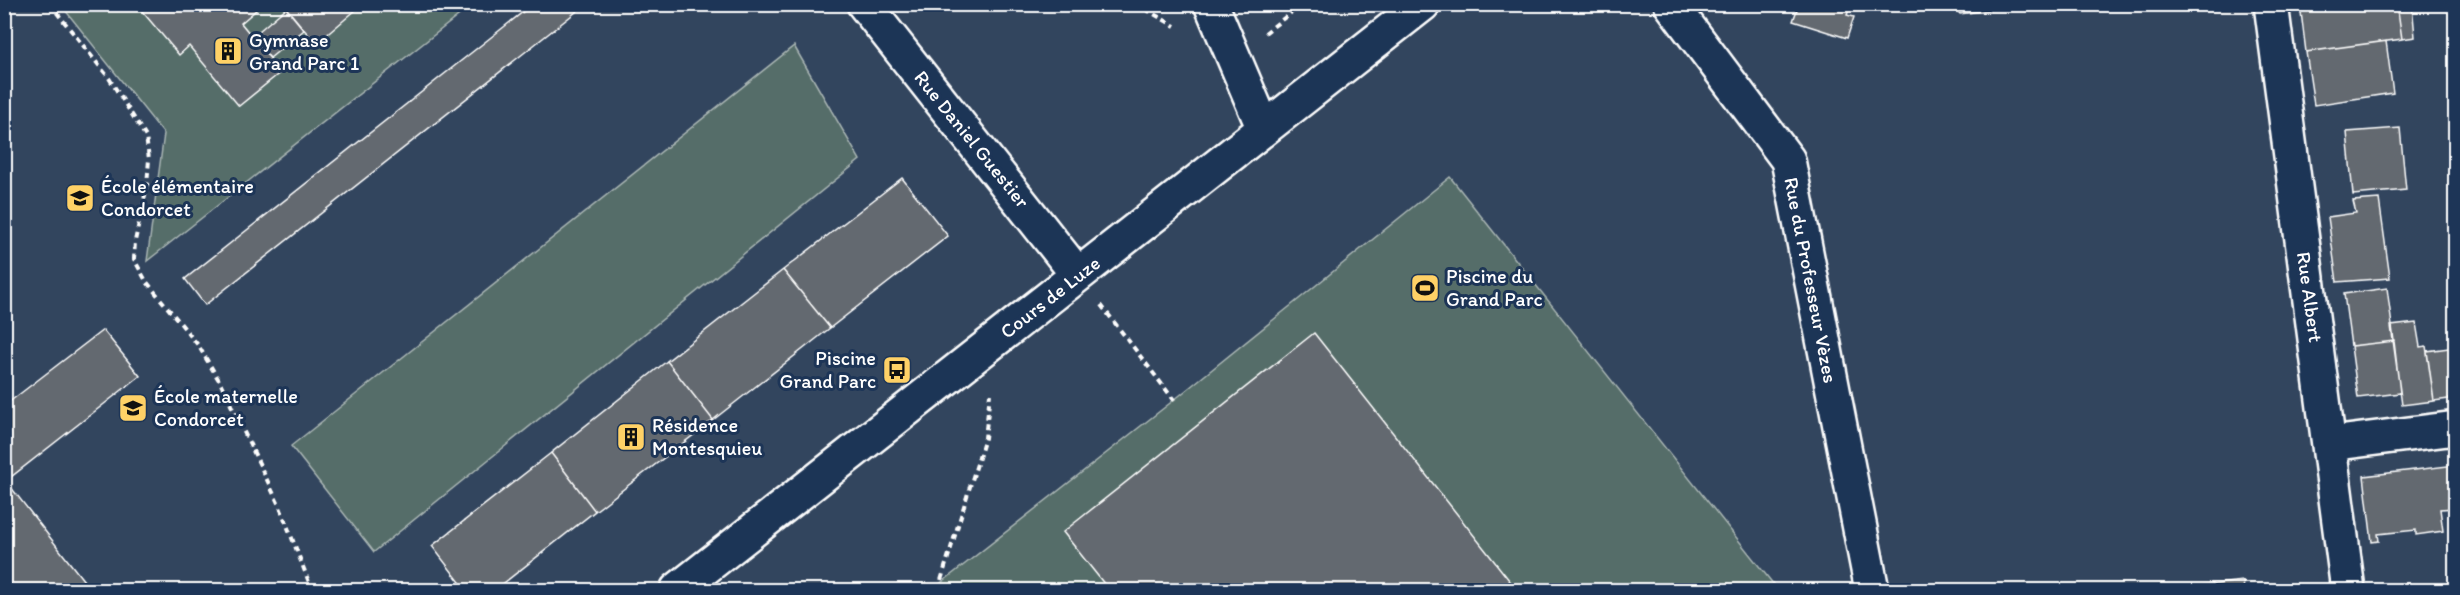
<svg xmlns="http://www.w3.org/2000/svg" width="2460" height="595" font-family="Itim,sans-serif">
<rect width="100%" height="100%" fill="#32455e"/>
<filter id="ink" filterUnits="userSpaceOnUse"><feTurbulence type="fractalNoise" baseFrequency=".0167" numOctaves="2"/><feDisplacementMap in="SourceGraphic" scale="12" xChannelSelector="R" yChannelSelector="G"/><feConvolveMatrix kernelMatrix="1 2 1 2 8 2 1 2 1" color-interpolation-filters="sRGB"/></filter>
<g filter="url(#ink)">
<!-- green -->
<path fill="#556d69" stroke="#aab6b4" stroke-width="1.5" d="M61,5H472L147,261L164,134Z
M794,46L860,160L374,552L291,446Z
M1450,177L1778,590H932L1174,400Z"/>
<!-- building -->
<path fill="#64696f" stroke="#fff" stroke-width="1.5" d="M136,4H263L241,23L281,72L239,106L189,46L179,55Z
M283,4H353L357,9L316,44Z
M533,4H586L205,305L185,279Z
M1799,4H1851L1847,15L1854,17L1847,38L1793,21Z
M1952,4H2033L1960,14Z
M2300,4H2397L2402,39L2306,52Z
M2397,4H2412L2415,37L2402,39Z
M286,8L304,30L270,58L252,37Z
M2386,41L2393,93L2314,105L2306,52Z
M2400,128L2406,190L2353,195L2347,132Z
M902,178L948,236L830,328L783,270Z
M2379,199L2390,278L2337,282L2328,217L2356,213L2353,201Z
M783,270L830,328L713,420L667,361Z
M2387,288L2394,341L2351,346L2344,294Z
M2416,323L2420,347L2426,346L2434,401L2402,405L2391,326Z
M103,330L140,376L6,481L91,590H16L4,576V406Z
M1314,333L1517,590H1109L1063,532Z
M2394,341L2400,393L2358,398L2351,346Z
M2456,347V398L2434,401L2427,351Z
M667,361L713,420L595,511L551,453Z
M551,453L595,511L495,590H466L432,546Z
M2456,465V508L2440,509L2443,531L2416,535V530L2378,534L2379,541L2372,542L2364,476Z
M2243,581L2244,590H2173V589Z"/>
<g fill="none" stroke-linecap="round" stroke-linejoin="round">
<!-- minor casing -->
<g stroke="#fff" stroke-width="38">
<path id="minor" d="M864,4L1078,275
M1211,4L1264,129
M1671,4L1788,160L1872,590
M2271,4L2348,590
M2330,444L2456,428
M677,590L1423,4"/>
</g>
<!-- path -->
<path stroke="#fff" stroke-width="4" stroke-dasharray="6 4.5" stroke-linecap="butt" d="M50,4L109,78L146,137L149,159L147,186L135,241L134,259L146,281L198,345L220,382L280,507L312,590
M1136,4L1175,26
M1265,33L1302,4
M1101,305L1174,400
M938,590L985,438L990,394"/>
<!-- minor -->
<use href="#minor" stroke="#1d3557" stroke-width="33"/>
</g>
</g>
<!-- icons -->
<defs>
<g id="building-square" transform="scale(1.5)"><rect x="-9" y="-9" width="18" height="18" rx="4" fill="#ffd166" stroke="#1d3557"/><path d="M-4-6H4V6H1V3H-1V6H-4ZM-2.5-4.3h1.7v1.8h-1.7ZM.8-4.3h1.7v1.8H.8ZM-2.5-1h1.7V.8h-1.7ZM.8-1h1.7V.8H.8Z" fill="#111"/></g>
<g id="school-square" transform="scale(1.5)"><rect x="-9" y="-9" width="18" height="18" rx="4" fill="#ffd166" stroke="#1d3557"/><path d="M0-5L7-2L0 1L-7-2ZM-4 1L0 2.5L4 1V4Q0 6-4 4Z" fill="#111"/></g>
<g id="stadium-square" transform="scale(1.5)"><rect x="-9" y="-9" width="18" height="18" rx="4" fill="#ffd166" stroke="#1d3557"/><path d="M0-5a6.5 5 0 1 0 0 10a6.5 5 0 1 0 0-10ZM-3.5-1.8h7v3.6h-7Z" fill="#111"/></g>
<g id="bus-square" transform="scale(1.5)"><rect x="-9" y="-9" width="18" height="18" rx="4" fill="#ffd166" stroke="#1d3557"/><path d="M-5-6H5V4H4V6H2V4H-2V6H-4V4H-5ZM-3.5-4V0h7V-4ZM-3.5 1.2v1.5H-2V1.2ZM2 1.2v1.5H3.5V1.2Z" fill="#111"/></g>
</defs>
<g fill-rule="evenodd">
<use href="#building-square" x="228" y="51"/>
<use href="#school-square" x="80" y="198"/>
<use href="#stadium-square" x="1425" y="288"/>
<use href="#bus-square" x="897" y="370"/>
<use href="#school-square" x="133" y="408"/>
<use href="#building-square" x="631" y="437"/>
</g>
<g text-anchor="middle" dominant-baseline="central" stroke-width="6" stroke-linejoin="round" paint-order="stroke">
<!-- poi labels -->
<g font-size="20" fill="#fff" stroke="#1d3557" text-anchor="start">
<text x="249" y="40">Gymnase<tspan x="249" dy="23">Grand Parc 1</tspan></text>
<text x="101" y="186">École élémentaire<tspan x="101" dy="23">Condorcet</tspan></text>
<text x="1446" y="276">Piscine du<tspan x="1446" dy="23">Grand Parc</tspan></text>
<text x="876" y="358" text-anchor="end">Piscine<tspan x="876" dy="23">Grand Parc</tspan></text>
<text x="154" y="396">École maternelle<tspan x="154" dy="23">Condorcet</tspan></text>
<text x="652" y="425">Résidence<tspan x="652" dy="23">Montesquieu</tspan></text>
</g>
<!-- street labels -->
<g font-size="20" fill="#fff" stroke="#1d3557">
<text transform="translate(972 139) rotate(51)">Rue Daniel Guestier</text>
<text transform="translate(1811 280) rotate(79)">Rue du Professeur Vèzes</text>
<text transform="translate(1050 297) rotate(-38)">Cours de Luze</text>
<text transform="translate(2310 297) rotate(82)">Rue Albert</text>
</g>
</g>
<!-- margin -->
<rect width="2460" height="595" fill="none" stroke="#1d3557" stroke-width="24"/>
<rect x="12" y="12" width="2436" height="571" fill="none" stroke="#fff" stroke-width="2" filter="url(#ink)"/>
</svg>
